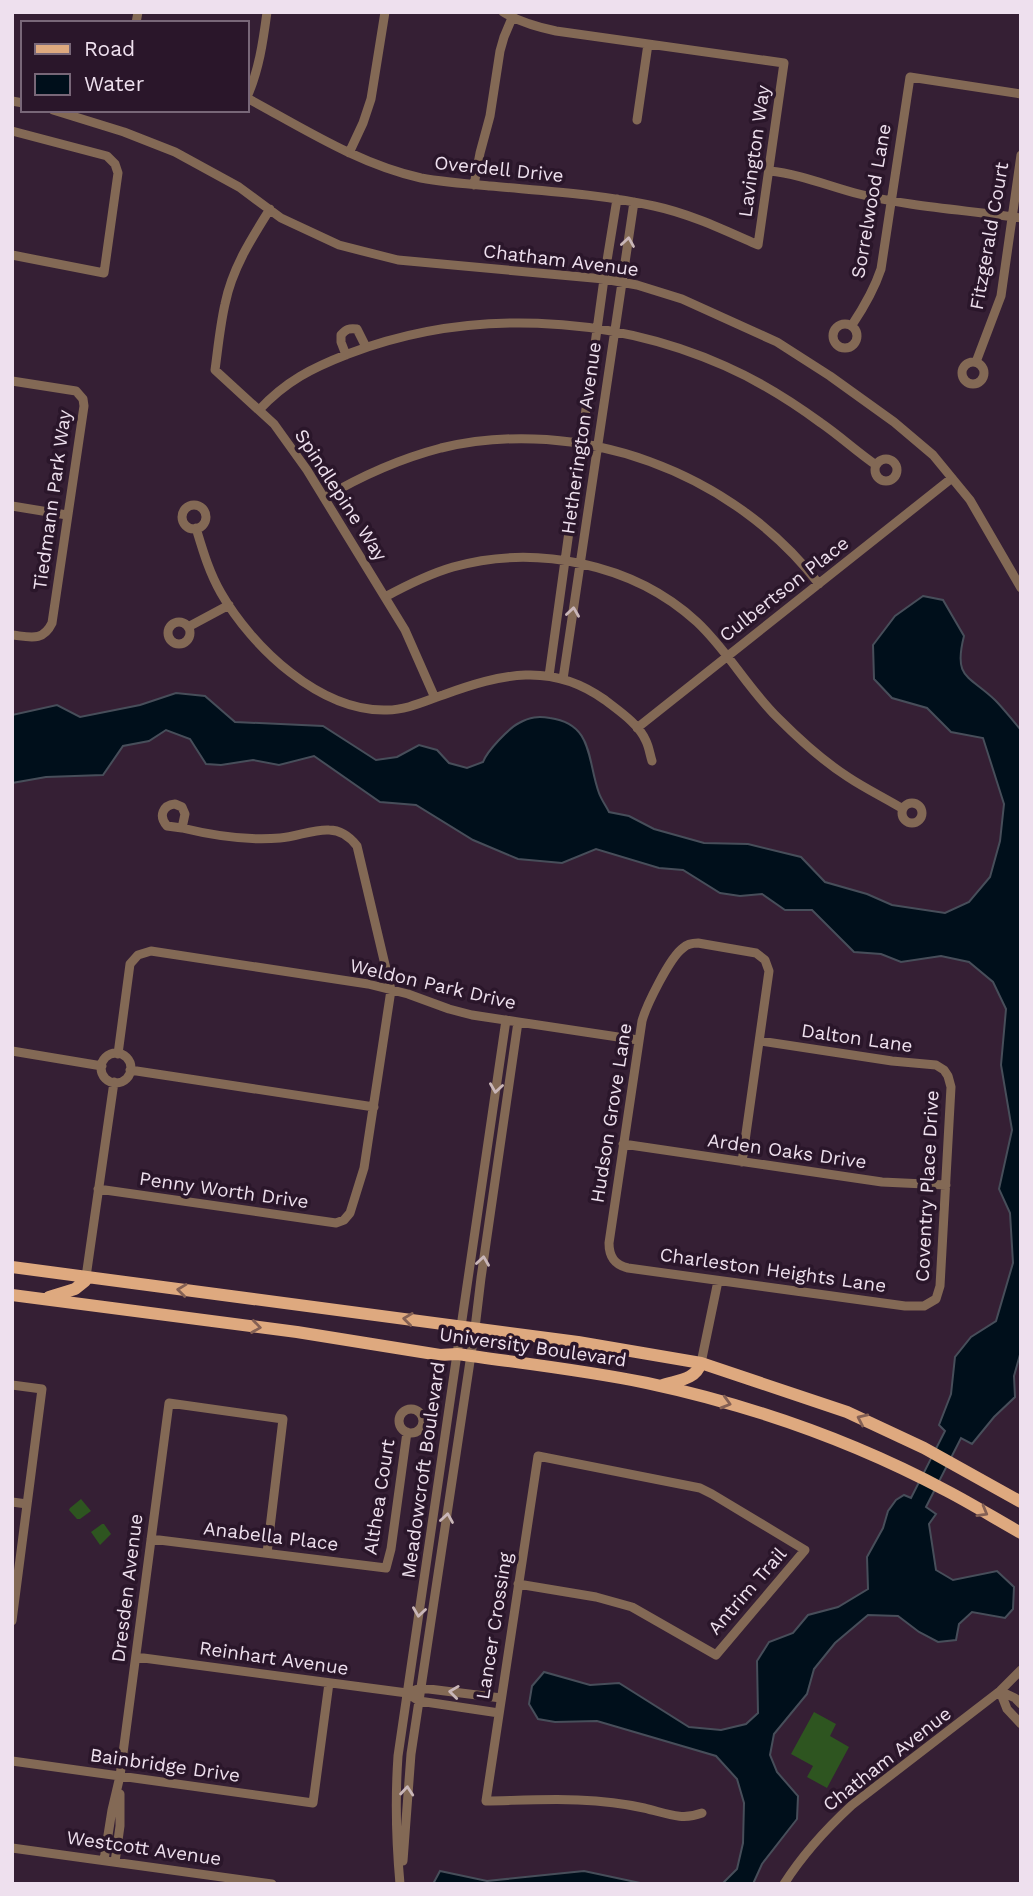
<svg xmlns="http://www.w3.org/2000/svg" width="1033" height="1896" font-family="'Work Sans',sans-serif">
<rect width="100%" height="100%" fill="#351f34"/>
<!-- green -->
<path fill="#2e5520" d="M81,1499L91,1511L80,1519H77L69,1510L70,1508Z
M102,1524H104L111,1534L100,1545L91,1532Z
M814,1712L836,1724L830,1736L849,1747L827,1788L807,1777L813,1766L791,1754Z"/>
<!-- water -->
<path fill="#000f1b" stroke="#474e5a" stroke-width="2" d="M923,596L943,600L964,636C953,679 969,675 995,700C1004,709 1012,720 1021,730V1351L1014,1376L1015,1397L994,1417L972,1444L961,1438L926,1507L936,1514L929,1524L936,1570L953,1580L997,1571L1014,1587L1013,1609L1005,1618L972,1612L959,1624L956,1640L938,1642L919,1632L898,1616L868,1615L835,1643L814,1669L807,1694L774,1734L770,1755L777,1772L798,1796L797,1819L762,1864L753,1884H722L737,1869L743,1843L744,1803L737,1779L716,1756L597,1721L555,1722L538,1719L529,1704L532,1686L544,1672L590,1685L619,1683L689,1727L721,1730L746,1724L758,1713L757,1661L769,1642L793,1633L808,1615L838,1607L868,1589L867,1557L883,1528L888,1511L896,1500L904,1495L911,1498L945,1431L939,1425L951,1394L955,1357L971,1337L996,1321L1013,1263L1010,1213L999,1189L1012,1130L1001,1065L1006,1009L993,982L969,962L941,956L901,962L881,954L854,952L812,910H785L762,894L740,896L720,893L683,870L659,868L596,849L562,863L518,859L473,840L416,805L380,802L314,756L279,765L253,760L221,765L206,764L190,739L166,730L149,741L123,746L103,775L46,777L12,783V715L57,705L80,717L140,705L176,693L205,696L235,722L323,726L376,760L397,757L419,745L437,750L449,763L467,768L483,762C487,751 509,728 519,723C530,717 538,716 550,718C594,724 587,761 599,793C601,799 606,806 609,812L629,816L654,829L704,843L748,844L801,857L825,882L867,894L892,905L945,913L969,902L990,877L1000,841L1004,804L983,738L951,732L927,708L892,698L874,679L873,645L895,616Z
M440,1871L487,1881L584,1871L645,1884H433Z"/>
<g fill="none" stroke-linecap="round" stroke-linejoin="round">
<!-- minor -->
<path stroke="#836955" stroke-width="9" d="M136,23L138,12
M247,97C259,70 263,42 267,12
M247,98C303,128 358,164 421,178C443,182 467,184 490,186C544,191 600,194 654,206C691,214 724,230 758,245L784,63L556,31C537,27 519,22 503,12
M12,101L23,103
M53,110L124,132L175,152L239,187L281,218L339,245L398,260L604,279L637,285L682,299L777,342L830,376L894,422L933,455L970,500L1021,588
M637,120L648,44
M12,131L107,156L115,164L118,173L104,273L12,255
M349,153L363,123L371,99L385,12
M769,171C801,174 828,186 859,194C911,207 967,210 1021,218
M474,185L480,153L490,116L500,51L504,37L512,18
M270,209C251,239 232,269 225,304C220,326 218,348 215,370L274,424L307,470L405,630L435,698
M833 336a12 12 0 1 1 24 0a12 12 0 1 1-24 0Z
M852,325C864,307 874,290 881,269L910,77L1021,94
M346,355L341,342V335C346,329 349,328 357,329L366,347
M976,362L1001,296L1021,155
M962 373a11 11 0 1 1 22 0a11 11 0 1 1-22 0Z
M12,381L76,391L83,399L84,406L52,623C43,642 30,637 12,635
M259,410C286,381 312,368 348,354C468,308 608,314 725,366C759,381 791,401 821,423C840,436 857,452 876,465
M875 470a11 11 0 1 1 22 0a11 11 0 1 1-22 0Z
M324,498C361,476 399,459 441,448C580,415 733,472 819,584
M182 517a12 12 0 1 1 24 0a12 12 0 1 1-24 0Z
M12,506L67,515
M196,528C203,551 209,572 221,593C252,647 320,712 387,710C407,710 425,701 443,695C501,674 551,661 605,700C619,711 639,724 646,741C649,747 650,755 652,761
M385,597C407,585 429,574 453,567C535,544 633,563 697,622C728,651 748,689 779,719C800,740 823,761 848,777C866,789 885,798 903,809
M168 633a11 11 0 1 1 22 0a11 11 0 1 1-22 0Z
M188,627L229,605
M549,676L604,279L617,199
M563,679L634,202
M637,728L952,478
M902 813a10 10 0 1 1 20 0a10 10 0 1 1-20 0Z
M175,804L182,807L185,814L182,828L167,826C158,816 163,805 175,804Z
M12,1051L102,1066
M101 1068a15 15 0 1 1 30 0a15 15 0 1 1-30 0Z
M118,1054L130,964L138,955L151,951L368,984L408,994L449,1009L472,1015L638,1040
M130,1070L374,1107
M623,1144L882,1182L946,1185
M742,1162L769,971L765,960L756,953L698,943C693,943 687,944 683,948C670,957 646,1006 642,1021L609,1243C609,1257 615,1265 628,1268L905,1306H924L936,1299L940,1286L951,1087L948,1076L944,1070L936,1065L892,1061L760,1041
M98,1189L336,1223L344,1220L350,1213L364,1168L391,990L357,846C350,837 341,830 329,830C314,829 296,837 280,838C247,841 215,836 182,828
M86,1277L114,1082
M701,1363L718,1281
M12,1385L42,1389L12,1621
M399 1421a12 12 0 1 1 24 0a12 12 0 1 1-24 0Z
M12,1502L27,1504
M151,1539L386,1568L391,1549L407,1432
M518,1584L596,1597L632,1607L716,1655L805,1550L712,1494L700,1488L538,1456L486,1801C539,1800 592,1796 644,1808C666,1813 681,1821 702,1813
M136,1657L407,1693L419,1701L499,1713
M415,1690L421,1688L501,1698
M1000,1691L1007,1709L1021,1724
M1000,1691L1015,1698L1021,1704
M12,1761L313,1803L329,1683
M12,1848L272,1884
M104,1860L112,1810L120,1776L169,1403L283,1419L267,1553
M403,1861L411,1754L475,1328L481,1278L518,1022
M115,1862L120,1826V1794
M400,1884C396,1840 395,1799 398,1756L506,1020
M784,1884C803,1854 826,1829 852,1805L1000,1691L1021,1670"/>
<!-- major -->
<path stroke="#dea97f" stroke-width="12" d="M12,1267L578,1342L701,1363L847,1412L924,1448L1021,1502
M12,1295L297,1332L440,1355L457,1354C520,1363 584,1370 647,1383C750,1405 853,1441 947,1491C972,1504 996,1519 1021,1533
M49,1297L75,1289L85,1281L86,1277
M660,1386C676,1380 695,1381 701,1363"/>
</g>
<!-- one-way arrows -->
<defs><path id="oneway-chevron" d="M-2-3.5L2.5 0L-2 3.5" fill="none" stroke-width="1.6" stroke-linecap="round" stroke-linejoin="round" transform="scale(1.75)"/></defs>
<g stroke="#c9b6b8">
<use href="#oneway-chevron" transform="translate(628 242) rotate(-81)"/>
<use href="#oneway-chevron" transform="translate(573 612) rotate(-82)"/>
<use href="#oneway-chevron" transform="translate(496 1088) rotate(98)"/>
<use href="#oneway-chevron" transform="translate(483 1261) rotate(-82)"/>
<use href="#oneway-chevron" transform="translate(447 1518) rotate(-81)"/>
<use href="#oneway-chevron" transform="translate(419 1612) rotate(98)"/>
<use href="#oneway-chevron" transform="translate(454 1692) rotate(-173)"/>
<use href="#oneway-chevron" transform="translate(407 1791) rotate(-85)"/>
</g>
<g stroke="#846054">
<use href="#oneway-chevron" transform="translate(182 1290) rotate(-173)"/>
<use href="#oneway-chevron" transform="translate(408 1319) rotate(-173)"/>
<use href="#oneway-chevron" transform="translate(256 1327) rotate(8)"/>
<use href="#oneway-chevron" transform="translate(726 1403) rotate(16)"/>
<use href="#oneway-chevron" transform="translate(862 1419) rotate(-155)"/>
<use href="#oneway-chevron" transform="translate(983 1512) rotate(30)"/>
</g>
<g text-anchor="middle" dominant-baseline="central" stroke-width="7" stroke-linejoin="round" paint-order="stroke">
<!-- street labels -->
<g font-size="19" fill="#eee0ee" stroke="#2a162a">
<text transform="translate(754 151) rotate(-82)">Lavington Way</text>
<text transform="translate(499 169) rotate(6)">Overdell Drive</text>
<text transform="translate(871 201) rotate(-80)">Sorrelwood Lane</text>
<text transform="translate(989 236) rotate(-80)">Fitzgerald Court</text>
<text transform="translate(561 260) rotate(7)">Chatham Avenue</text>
<text transform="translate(581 438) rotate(-82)">Hetherington Avenue</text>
<text transform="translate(341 495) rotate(57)">Spindlepine Way</text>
<text transform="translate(52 500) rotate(-82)">Tiedmann Park Way</text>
<text transform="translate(784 589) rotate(-38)">Culbertson Place</text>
<text transform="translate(433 984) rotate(13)">Weldon Park Drive</text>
<text transform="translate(857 1038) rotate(8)">Dalton Lane</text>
<text transform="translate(611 1113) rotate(-81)">Hudson Grove Lane</text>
<text transform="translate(787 1151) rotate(8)">Arden Oaks Drive</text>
<text transform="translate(927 1186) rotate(-87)">Coventry Place Drive</text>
<text transform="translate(224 1190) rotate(8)">Penny Worth Drive</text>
<text transform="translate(773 1270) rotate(8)">Charleston Heights Lane</text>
<text transform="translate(533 1347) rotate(8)">University Boulevard</text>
<text transform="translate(423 1470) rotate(-82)">Meadowcroft Boulevard</text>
<text transform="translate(379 1497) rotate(-81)">Althea Court</text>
<text transform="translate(271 1536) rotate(7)">Anabella Place</text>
<text transform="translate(127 1588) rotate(-83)">Dresden Avenue</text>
<text transform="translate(747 1591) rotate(-49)">Antrim Trail</text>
<text transform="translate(494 1626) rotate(-81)">Lancer Crossing</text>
<text transform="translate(274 1658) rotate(8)">Reinhart Avenue</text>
<text transform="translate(887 1759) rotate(-38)">Chatham Avenue</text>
<text transform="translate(165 1765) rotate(8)">Bainbridge Drive</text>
<text transform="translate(144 1848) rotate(8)">Westcott Avenue</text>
</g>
</g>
<!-- border -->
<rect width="1033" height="1896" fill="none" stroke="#eee0ee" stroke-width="28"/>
<!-- legend -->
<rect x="21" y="21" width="228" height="91" fill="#2a162a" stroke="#786778" stroke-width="2"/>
<rect x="35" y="44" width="35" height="10" fill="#dea97f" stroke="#786778" stroke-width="2"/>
<text x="84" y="56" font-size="21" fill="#eee0ee">Road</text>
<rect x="35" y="74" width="35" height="21" fill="#000f1b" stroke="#786778" stroke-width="2"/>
<text x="84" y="91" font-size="21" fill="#eee0ee">Water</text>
</svg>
